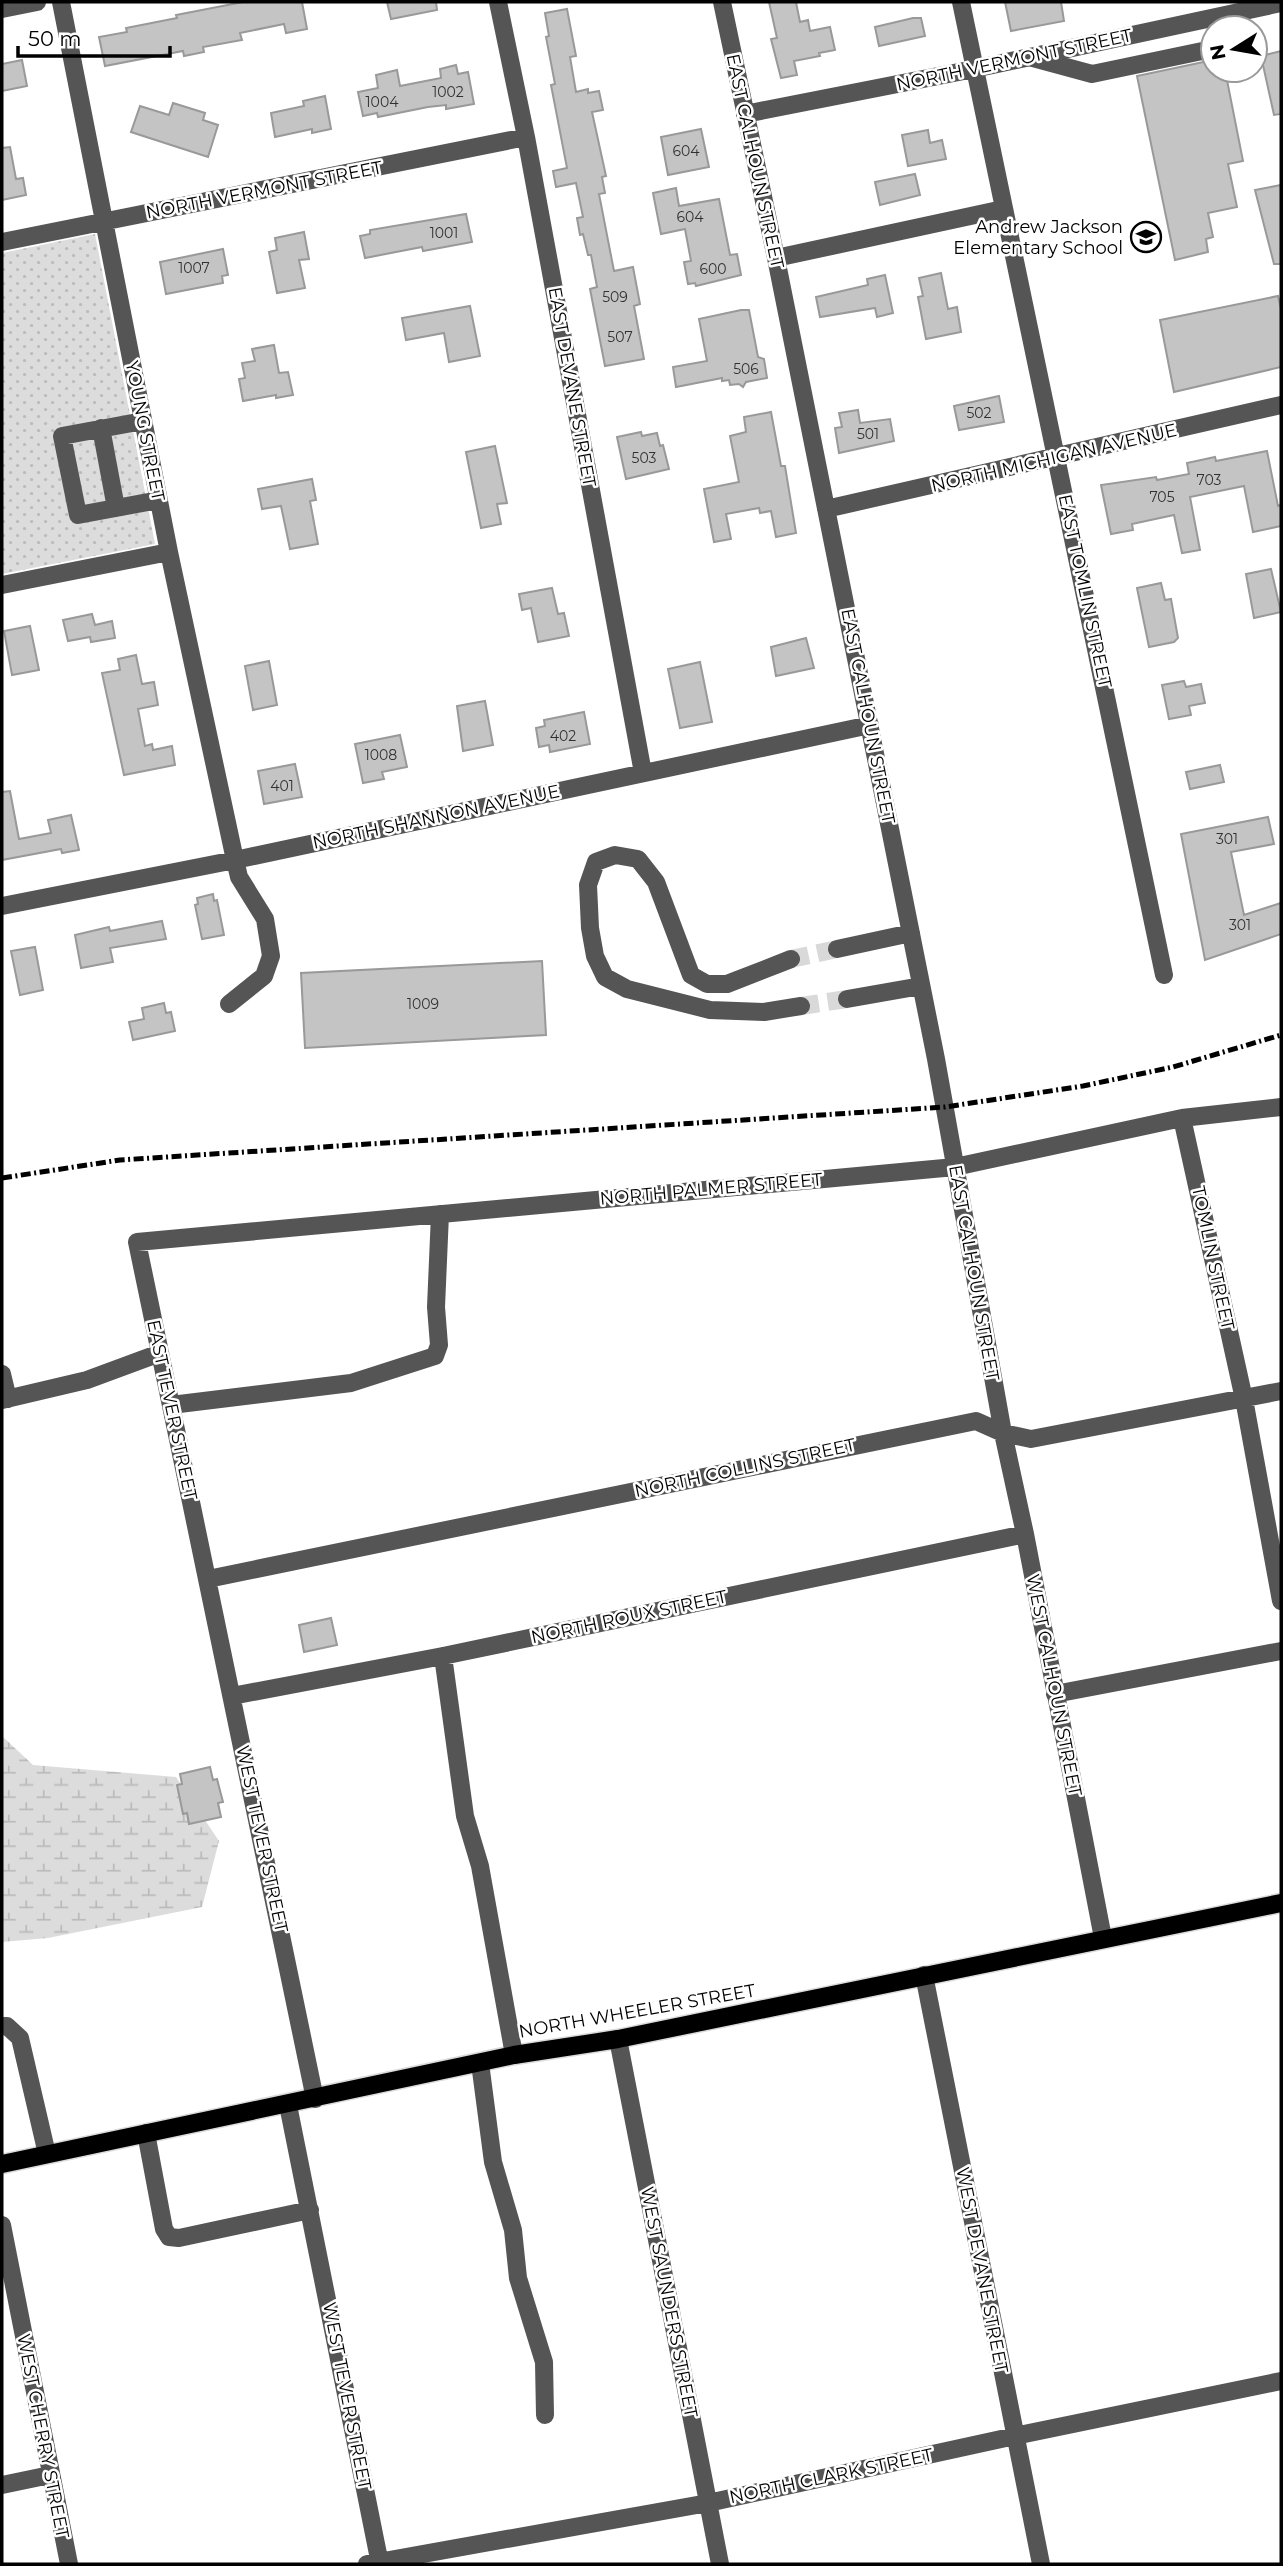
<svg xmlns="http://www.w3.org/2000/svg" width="1283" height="2566" font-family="Montserrat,sans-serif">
<defs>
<pattern id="wetland-marsh" width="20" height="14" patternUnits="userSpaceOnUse" patternTransform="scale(1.75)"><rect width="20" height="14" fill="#dcdcdc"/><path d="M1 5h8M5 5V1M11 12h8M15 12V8" fill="none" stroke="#bbb"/></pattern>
<pattern id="park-dots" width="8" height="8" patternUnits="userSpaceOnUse" patternTransform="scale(1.75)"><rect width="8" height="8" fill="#dcdcdc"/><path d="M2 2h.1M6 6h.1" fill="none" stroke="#bbb" stroke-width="1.8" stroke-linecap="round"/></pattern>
</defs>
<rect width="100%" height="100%" fill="#fff"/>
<!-- wetland -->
<path fill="url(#wetland-marsh)" d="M2,1736L33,1765L176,1777L219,1841L202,1907L48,1938L2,1942Z"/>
<!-- park -->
<path fill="url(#park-dots)" d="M95,234L155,544L2,574V253Z"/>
<!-- building -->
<path fill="#c4c4c4" stroke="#999" stroke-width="2" d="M243,2H302L307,29L286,33L284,24L240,33L242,40L203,47L204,52L184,56L183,51L105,66L99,37L127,32L126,28L177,18L176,15Z
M387,2H436L437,10L391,19Z
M769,2H796L800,22L808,20L810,31L830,27L835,50L819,53L820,56L794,61L797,75L781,78L771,39L777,38Z
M1005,2H1061L1064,21L1011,31Z
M567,9L576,56L570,57L576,92L588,89V93L599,91L603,110L592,112L606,176L602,177L605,193L599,194L614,271L633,267L640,304L634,306L644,359L605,366L590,289L597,287L591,255H588L583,234L580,235L577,218L583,217L576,183L556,187L553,171L567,168L551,85L555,84L546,37L549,36L545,13Z
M913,18H921L925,36L879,46L875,27Z
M1281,51V114L1274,115L1261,56Z
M22,60L27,86L2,91V64Z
M1213,60V70H1225L1243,161L1228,164L1237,207L1208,213L1213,237L1206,239L1208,252L1175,260L1137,76Z
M456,65L458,74L468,72L474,104L446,109V105L428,107L378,117L377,113L363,116L358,92L378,88L376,75L397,70L400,86L441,78L440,69Z
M325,96L331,129L312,133V129L275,137L271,113L304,106L303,101Z
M173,103L205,113L203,120L218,125L208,157L131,132L140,106L169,115Z
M701,129L709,167L668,175L661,137Z
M928,130L930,143L942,140L946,159L908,166L902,135Z
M10,147L16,179L23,178L26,195L2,200V148Z
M915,174L920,195L880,205L875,182Z
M1281,185V264H1274L1255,190Z
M676,188L679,206L719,199L730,255L737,254L741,275L696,286L695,283L688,284L684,262L691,261L685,229L661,234L653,193Z
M466,214L472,242L423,251L422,247L365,258L360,236L370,234V230Z
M304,232L309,259L299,260L305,288L277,293L269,252L277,250L275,238Z
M223,249L228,275L222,276L223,283L166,294L160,262Z
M941,273L948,309L957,307L961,332L926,339L918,297L923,296L919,278Z
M885,275L893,313L877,317L875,308L820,317L816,297L868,285L867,279Z
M1278,296L1281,309V367L1174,392L1160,320Z
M470,306L480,356L449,362L444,333L406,340L402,318Z
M741,310H749L758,357L764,359L767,378L746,382L743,387L739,384L730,385L729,380L722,381V378L676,387L673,367L707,361L699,319Z
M274,345L279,373L288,372L293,395L276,398V395L243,401L239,379L245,378L242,363L255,361L252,349Z
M999,396L1004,422L959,430L954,406Z
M858,410L860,423L890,419L894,441L839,453L835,428L842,427L839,413Z
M771,412L781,466H785L796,533L776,537L771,511L760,513L759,508L726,514L731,539L714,542L704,489L739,482L730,436L746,432L744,417Z
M641,432L642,436L657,433L660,446L663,445L669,469L626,479L617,437Z
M495,446L507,503L497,504L501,524L481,528L466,452Z
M1267,451L1278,506L1281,505V526L1253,532L1244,486L1190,497L1200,550L1182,553L1174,515L1132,524L1133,530L1111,534L1101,485L1156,477L1157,480L1189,474L1187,463L1215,457L1216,461Z
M312,479L316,500L310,501L318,544L290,549L281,506L262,509L258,489Z
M1271,569L1281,612L1254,618L1246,574Z
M1161,583L1165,600L1171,599L1178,638L1174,642L1149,647L1137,588Z
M552,588L558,614L564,613L569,636L538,642L531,608L522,610L519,594Z
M92,614L95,625L112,621L115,638L91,642L90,637L68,641L63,620Z
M30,626L39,670L12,675L4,631Z
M806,638L814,668L776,676L771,647Z
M136,655L142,684L154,682L158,705L138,709L145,746L152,744L153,750L172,746L175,765L124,775L102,673L120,670L118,659Z
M269,661L277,705L253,710L245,666Z
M700,662L712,722L680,728L668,669Z
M1184,681L1186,687L1201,684L1205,703L1189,706L1191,715L1169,719L1162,685Z
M485,701L493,745L463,751L457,706Z
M584,712L590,744L550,752L549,745L539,747L536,728L545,726L544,720Z
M400,735L407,767L382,772L384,779L363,783L355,744Z
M295,764L302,797L264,804L258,771Z
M1220,765L1224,782L1190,789L1186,772Z
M10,791L19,839L51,833L48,820L71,815L79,850L62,853L61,849L2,860V792Z
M1268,817L1274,844L1231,852L1244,915L1281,903V934L1205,960L1181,834Z
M213,894L214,901L217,900L224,935L202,939L195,905L198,904L197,898Z
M162,921L166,939L110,948L113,962L81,968L75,935L109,927L110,931Z
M35,947L43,990L20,995L11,951Z
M542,961L546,1035L305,1048L301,973Z
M164,1003L166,1013L171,1012L175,1031L133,1040L129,1022L144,1019L142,1008Z
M331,1618L337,1645L304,1652L299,1625Z
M210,1767L213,1780L217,1779L223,1802L218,1803L221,1817L189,1824L187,1813L183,1814L177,1785L182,1784L180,1774Z"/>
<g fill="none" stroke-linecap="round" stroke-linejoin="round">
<!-- minor-tunnel -->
<path stroke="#d9d9d9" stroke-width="18" stroke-dasharray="18 9" stroke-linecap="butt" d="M791,959L837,949
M801,1006L847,999"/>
<!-- major casing -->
<g stroke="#dbdbdb" stroke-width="21">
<path id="major" d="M2,2164L514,2055L618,2039L1281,1903"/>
</g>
<!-- minor -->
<path stroke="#555" stroke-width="18" d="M61,2L169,552L235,860L239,877L265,919L271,956L264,976L229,1004
M498,2L526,137L643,773
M722,2L776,258L936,1059L1003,1433L1025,1534L1103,1938
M961,2L1164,975
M2,9L37,2
M1033,58L1092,74L1207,50L1213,42
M745,114L974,69L1281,3
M2,242L526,137
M776,258L1003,209
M143,421L62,436L78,515L159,500
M101,428L116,508
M826,509L1281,405
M2,585L169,552
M2,906L235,860L870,725
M837,949L911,933
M791,959L727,984H707L691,975L656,882L638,859L615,855L596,862L588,885L590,928L595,956L605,977L627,989L710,1010L764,1012L801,1006
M847,999L921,986
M1182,1118L1244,1399L1281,1601
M2,1374L8,1399
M2,1400L87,1380L160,1353
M171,1405L351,1383L435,1356L439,1345L436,1307L440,1214
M208,1579L976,1421L1003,1433L1031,1439L1281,1391
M443,1656L465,1816L480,1866L514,2055
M1055,1694L1281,1651
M232,1696L443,1656L1025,1534
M924,1975L1041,2564
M2,2026H7L20,2038L47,2154
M618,2039L720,2564
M480,2063L493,2162L513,2230L518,2278L544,2362L545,2415
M315,2099L137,1242L955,1167L1182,1118L1281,1107
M288,2105L380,2564
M146,2133L164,2229L169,2237L179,2238L310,2210
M2,2225L69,2564
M2,2485L50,2475
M367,2564L708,2503L1015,2436L1281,2381"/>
<!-- major -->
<use href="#major" stroke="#000" stroke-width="18"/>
<!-- rail -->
<path stroke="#000" stroke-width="5" stroke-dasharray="10 3.5 2 3.5" stroke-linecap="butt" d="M2,1178L120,1160L945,1107L1083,1086L1173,1067L1281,1035"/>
</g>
<!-- icons -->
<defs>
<g id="school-ring" transform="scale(1.575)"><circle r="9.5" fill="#fff" stroke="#000" stroke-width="1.5"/><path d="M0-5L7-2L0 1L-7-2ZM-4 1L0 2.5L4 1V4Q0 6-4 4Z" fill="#000"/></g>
</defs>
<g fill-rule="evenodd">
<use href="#school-ring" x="1146" y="237"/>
</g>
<g text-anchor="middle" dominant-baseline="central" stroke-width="5" stroke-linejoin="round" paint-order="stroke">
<!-- number labels -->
<g font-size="14" fill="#313131">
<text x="448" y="92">1002</text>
<text x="382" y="102">1004</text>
<text x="686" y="151">604</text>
<text x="690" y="217">604</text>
<text x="444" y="233">1001</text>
<text x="194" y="268">1007</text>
<text x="713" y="269">600</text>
<text x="615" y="297">509</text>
<text x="620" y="337">507</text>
<text x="746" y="369">506</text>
<text x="979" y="413">502</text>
<text x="868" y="434">501</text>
<text x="644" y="458">503</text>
<text x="1209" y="480">703</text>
<text x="1162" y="497">705</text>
<text x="563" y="736">402</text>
<text x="381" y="755">1008</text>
<text x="282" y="786">401</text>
<text x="1227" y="839">301</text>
<text x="1240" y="925">301</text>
<text x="423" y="1004">1009</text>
</g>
<!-- street labels -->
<g font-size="18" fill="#000" stroke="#fff">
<text transform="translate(1014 60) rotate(-12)">NORTH VERMONT STREET</text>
<text transform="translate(755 161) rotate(78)">EAST CALHOUN STREET</text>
<text transform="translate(264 190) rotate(-11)">NORTH VERMONT STREET</text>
<text transform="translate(572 387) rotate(80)">EAST DEVANE STREET</text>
<text transform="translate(145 431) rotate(79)">YOUNG STREET</text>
<text transform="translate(1054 458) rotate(-13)">NORTH MICHIGAN AVENUE</text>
<text transform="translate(1085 591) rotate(78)">EAST TOMLIN STREET</text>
<text transform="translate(868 716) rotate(79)">EAST CALHOUN STREET</text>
<text transform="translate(436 817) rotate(-12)">NORTH SHANNON AVENUE</text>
<text transform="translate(711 1189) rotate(-5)">NORTH PALMER STREET</text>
<text transform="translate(1213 1258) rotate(78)">TOMLIN STREET</text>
<text transform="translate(974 1273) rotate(80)">EAST CALHOUN STREET</text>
<text transform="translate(172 1410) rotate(78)">EAST TEVER STREET</text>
<text transform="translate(745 1468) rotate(-12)">NORTH COLLINS STREET</text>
<text transform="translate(629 1617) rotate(-12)">NORTH ROUX STREET</text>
<text transform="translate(1054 1685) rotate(79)">WEST CALHOUN STREET</text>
<text transform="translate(262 1839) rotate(78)">WEST TEVER STREET</text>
<text transform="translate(637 2011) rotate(-10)">NORTH WHEELER STREET</text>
<text transform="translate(982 2270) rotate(79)">WEST DEVANE STREET</text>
<text transform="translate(669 2302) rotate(79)">WEST SAUNDERS STREET</text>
<text transform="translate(347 2396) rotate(79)">WEST TEVER STREET</text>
<text transform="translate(43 2436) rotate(79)">WEST CHERRY STREET</text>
<text transform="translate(831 2476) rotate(-12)">NORTH CLARK STREET</text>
</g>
<!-- poi labels -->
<g font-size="18" fill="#000" stroke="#fff" text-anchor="end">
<text x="1123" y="227">Andrew Jackson<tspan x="1123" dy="21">Elementary School</tspan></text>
</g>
</g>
<!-- border -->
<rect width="1283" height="2566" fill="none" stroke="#000000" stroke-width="7"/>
<!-- north arrow -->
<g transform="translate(1234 49) rotate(259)"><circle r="33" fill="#ffffff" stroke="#999999" stroke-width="2"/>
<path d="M0-5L12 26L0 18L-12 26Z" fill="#000000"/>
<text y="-10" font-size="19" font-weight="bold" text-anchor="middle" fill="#000000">N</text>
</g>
<!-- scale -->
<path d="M18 46v10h152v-10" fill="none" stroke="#000000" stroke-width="3.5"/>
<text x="28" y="46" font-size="21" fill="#000000" stroke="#ffffff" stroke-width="5" paint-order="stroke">50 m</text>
</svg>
